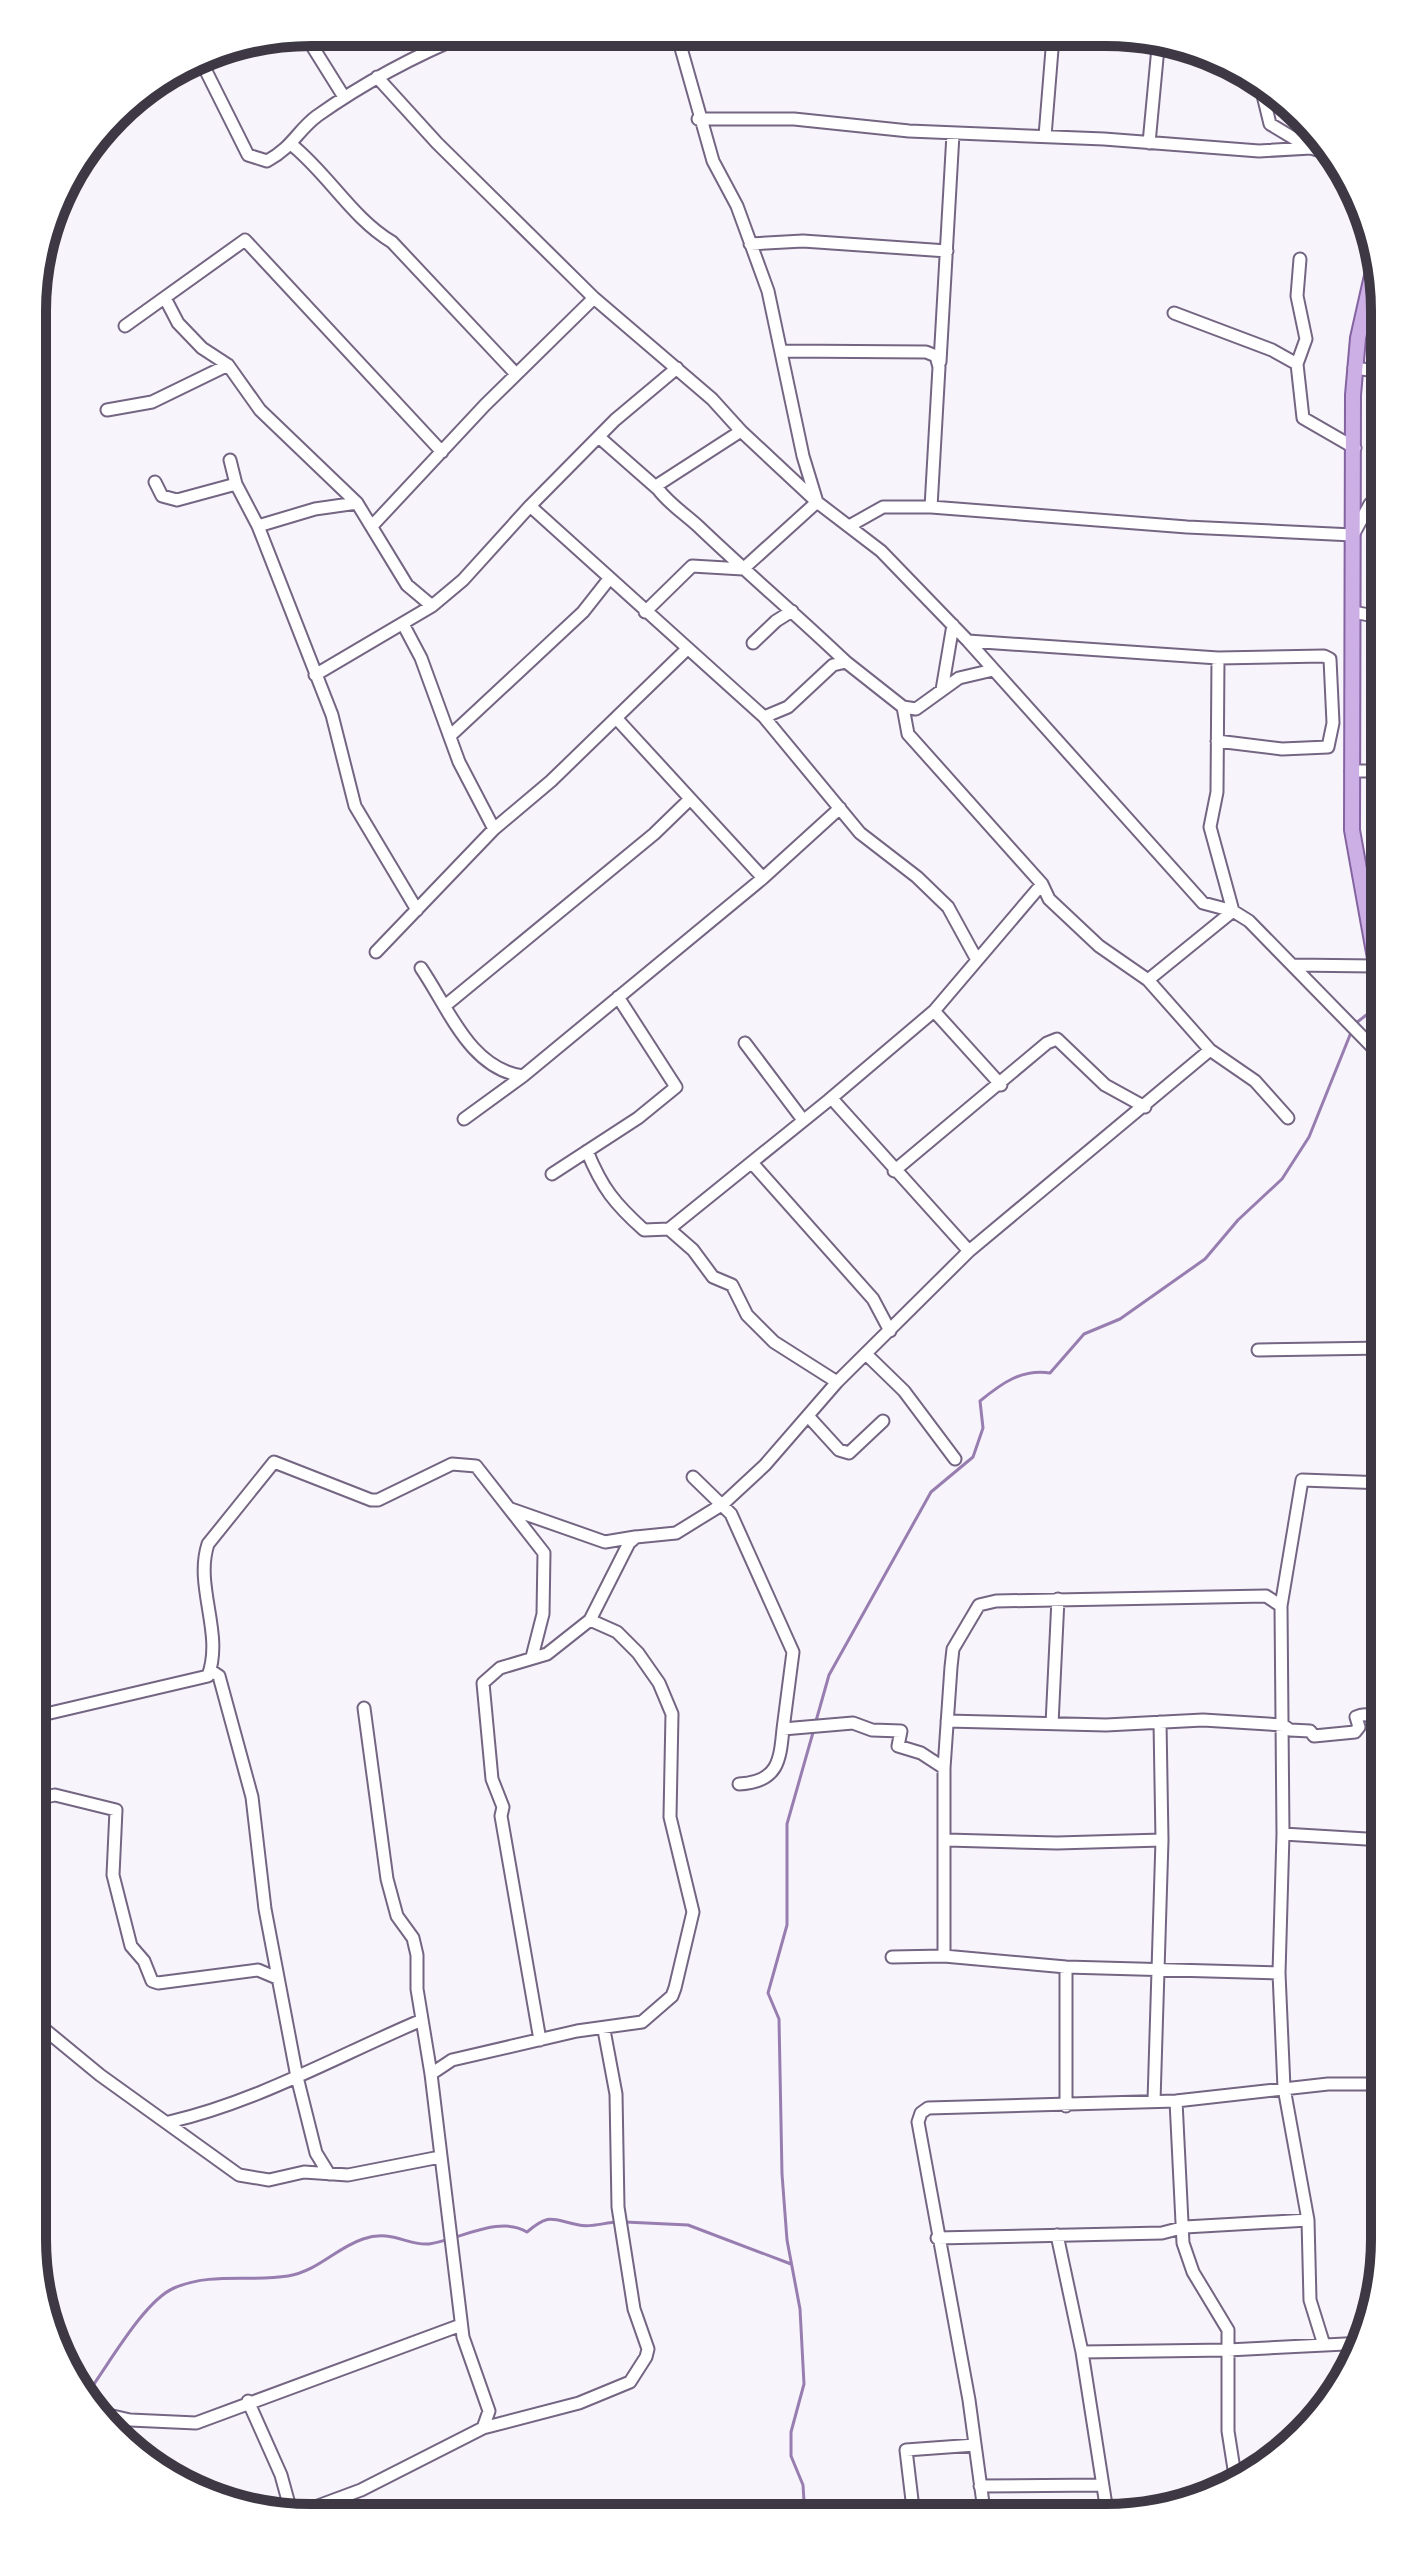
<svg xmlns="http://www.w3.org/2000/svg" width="1417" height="2550" font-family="'Nunito Sans',sans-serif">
<rect width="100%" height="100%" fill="#f7f4fb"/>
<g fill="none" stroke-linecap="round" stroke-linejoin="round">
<!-- stream -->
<path stroke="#987eb0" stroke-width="3" d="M1356,1023L1378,1006
M816,1721L829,1675L931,1492L973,1457L983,1428L980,1401C1002,1383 1021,1369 1050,1373L1084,1334L1120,1319L1205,1259L1238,1220L1282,1179L1309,1137L1352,1030
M625,2222L688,2225L791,2264
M89,2391C109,2364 144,2301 174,2288C211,2272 250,2282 288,2276C318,2271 336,2248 363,2239C392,2229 407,2246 429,2244C461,2239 500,2215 527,2232C551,2212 552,2220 579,2225C591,2228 606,2222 618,2222
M805,2517L803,2485L791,2456V2432L804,2384L800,2309L787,2240L782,2174L779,2019L768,1993L787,1925V1824L814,1729"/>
<!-- minor casing -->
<g stroke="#746582" stroke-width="15">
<path id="minor" d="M304,33L344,97
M677,34L713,161L737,206L768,291L803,456L817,502L881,551L968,641L1203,903L1233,911L1249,921L1385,1060
M199,57L248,155L267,161C293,147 297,131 317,116C365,82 416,55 470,33
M377,77L437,143L594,298L712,399L741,431
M1261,87L1270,124L1310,148
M698,119H794L909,131L1104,139L1259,151L1311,148L1324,152
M1045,136L1053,37
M1149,143L1159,37
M292,145C329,175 352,218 392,242L516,374
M750,244L803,241L947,251
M1300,259L1297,296L1306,339L1297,364L1303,418L1355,448
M166,300L178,323L202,348L228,365L260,410L357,503L407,585L432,606L463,580L530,506
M1174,313L1272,350L1297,364
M125,326L245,240L442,452
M784,351L926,352L936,356L939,367L931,507
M940,362L953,134
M677,368L615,420L530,506L764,717L860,833L917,877L948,907L977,960
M1354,368L1385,372
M107,410L152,402L228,365
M600,438L658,489
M230,460L236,484L258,526L332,715L355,806L417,910
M155,482L162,496L177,500L236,484
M851,525L883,507H931L1187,527L1353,535L1370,504L1385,500
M258,526L315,509L357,503
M372,526L485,405L594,298
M645,612L692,566L743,569L817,502L741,431L659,484L658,489C669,504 685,514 699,527C747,573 798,616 846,662
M1353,612L1385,618
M403,624L421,658L459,762L494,829
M968,641L1218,658L1324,656L1330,659L1333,723L1328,747L1282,749L1217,741
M753,643L776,621L792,611
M315,675L432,606
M942,690L953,625
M903,707L916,709L959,678L993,670
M764,717L788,707L833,665L846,662L903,707L908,734L1042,884L1049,899L1099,946L1148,980L1210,1050L1255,1081L1288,1118
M617,719L763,878
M451,735L583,612L609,579
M1351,771H1385
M376,952L494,829L551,781L686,650
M1292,965L1375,966
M421,968C449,1009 470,1069 523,1076L763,878L840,808
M1148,980L1233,911L1210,827L1217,792L1218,658
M446,1005L654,834L688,801
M934,1011L1001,1085
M745,1043L803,1120
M829,1100L934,1011L1042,884
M464,1119L523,1076
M587,1151C602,1188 615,1204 644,1230L669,1229L829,1100L834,1101L969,1251
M753,1164L873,1299L890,1331
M894,1171L1047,1043L1057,1039L1105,1085L1145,1107
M552,1174L638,1118L676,1087L618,997
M669,1229L693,1250L713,1277L732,1285L747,1315L774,1342L837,1382
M1258,1350L1385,1348
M866,1354L904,1391L955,1459
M808,1416L839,1450L849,1453L883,1421
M693,1477L731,1514L793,1652L783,1729
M511,1509L605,1542L635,1537
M590,1620L629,1543L636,1537L676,1533L723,1504L765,1465L837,1382L969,1251L1210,1050
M210,1670L219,1676L252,1797L265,1909L297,2077L316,2153L329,2174
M33,1717L208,1676C224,1633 194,1587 208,1544L274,1462L371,1500H378L452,1464L476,1466L544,1553L543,1614L532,1657
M947,1721L1106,1725L1203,1720L1283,1725L1290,1730L1310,1731L1314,1736L1355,1732L1359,1727L1356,1717C1370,1710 1375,1720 1385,1730
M1052,1724L1058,1599
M739,1784C778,1782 780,1761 783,1729L853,1723L872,1730L901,1731L898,1746L921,1753L944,1768
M33,1808L45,1797L55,1795L116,1810L113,1875L131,1946L144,1961L152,1981L158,1983L258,1970L277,1978
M1283,1834L1383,1840
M947,1840L1057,1843L1162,1840
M944,1956V1768L951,1667L953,1649L979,1605L996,1601L1266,1596L1281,1606
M892,1957L944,1956L1066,1967L1279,1973
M1066,1967V2106
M32,2019L100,2075L239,2175L269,2180L304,2172L348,2175L440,2157
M431,2074L452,2060L577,2031L642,2022L672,1996L675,1988L693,1912L670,1817L672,1714L659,1683L638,1653L617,1632L590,1620L547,1654L500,1668L483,1683L492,1779L503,1807L501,1816L540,2040
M1154,2101L1162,1840L1160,1722
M1176,2101L1183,2243L1193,2272L1228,2330V2431L1236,2482
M169,2122C257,2102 339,2055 422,2020
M1057,2235L1082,2352L1108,2518
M937,2238L1162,2233L1185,2227L1308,2220
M1353,2344L1355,2361
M1324,2345L1310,2300L1308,2220L1284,2088L1279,1973L1283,1834L1281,1606L1302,1480L1385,1483
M1082,2352L1228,2350L1365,2343
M248,2401L281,2475L292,2515
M104,2414L130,2420L196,2423L461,2325
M483,2428L579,2403L630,2382L646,2357L648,2349L634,2309L618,2207L616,2094L604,2030
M980,2486L1102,2485
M291,2516L361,2490L483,2428L489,2411L463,2337L431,2074L417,1989V1955L413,1938L397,1916L387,1879L364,1708
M914,2517L906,2450L975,2445
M985,2518L969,2400L918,2122L921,2113L928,2108L1176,2101L1328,2084H1384"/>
</g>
<!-- major casing -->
<g stroke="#8463a1" stroke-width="18">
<path id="major" d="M1376,258L1358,338L1353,395L1352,830L1385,1014
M1384,1857L1385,1823"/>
</g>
<!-- minor -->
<use href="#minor" stroke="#fff" stroke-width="11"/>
<!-- major -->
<use href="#major" stroke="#ccb0e5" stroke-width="14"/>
</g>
<!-- crop -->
<path d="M0 0H1417V2550H0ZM311 46H1106A265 265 0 0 1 1371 311V2239A265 265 0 0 1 1106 2504H311A265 265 0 0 1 46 2239V311A265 265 0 0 1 311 46Z" fill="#fff" fill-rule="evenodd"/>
<path fill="none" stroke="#3e3744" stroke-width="10" d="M311 46H1106A265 265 0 0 1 1371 311V2239A265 265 0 0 1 1106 2504H311A265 265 0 0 1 46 2239V311A265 265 0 0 1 311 46Z"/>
</svg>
